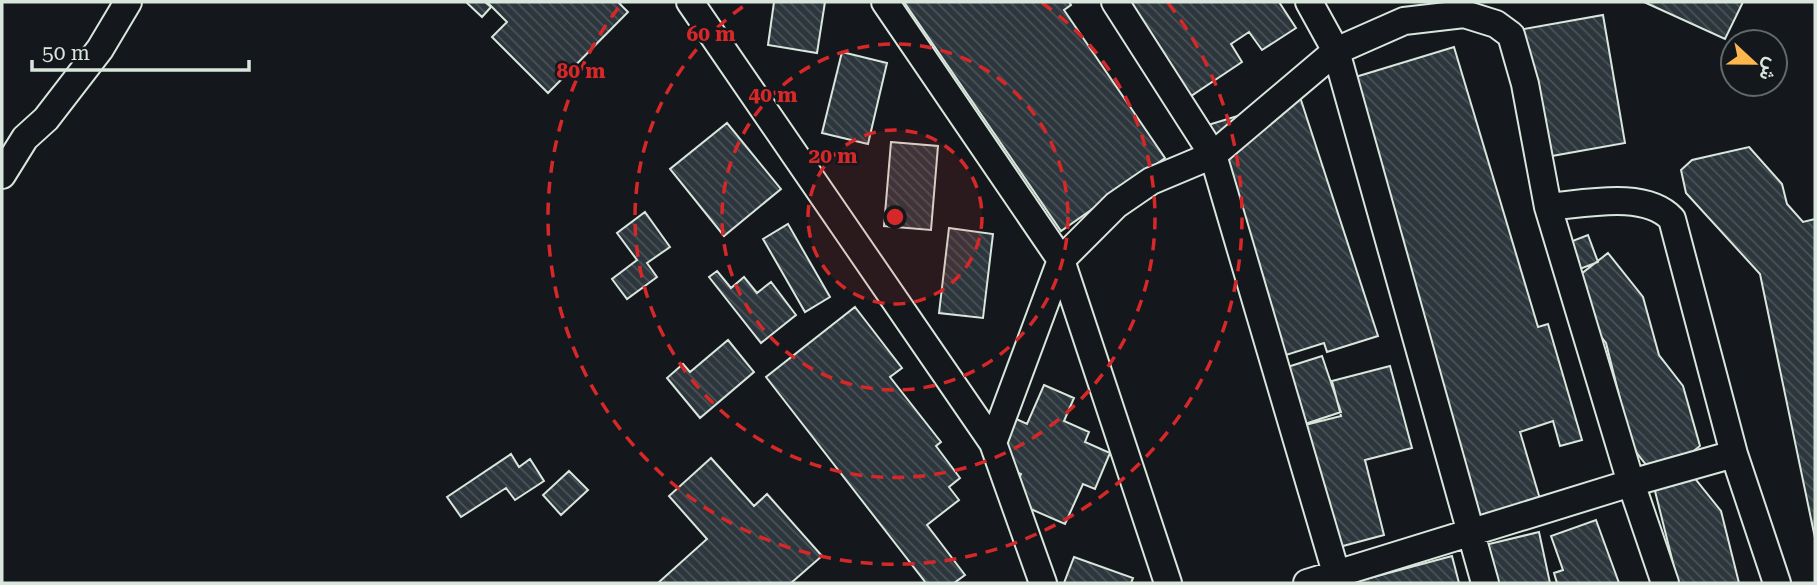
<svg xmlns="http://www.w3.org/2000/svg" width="1817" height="585" font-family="'Roboto Serif',Vazirmatn,serif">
<defs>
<pattern id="building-back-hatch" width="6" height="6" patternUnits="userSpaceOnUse" patternTransform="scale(1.75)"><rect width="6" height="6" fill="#2c363c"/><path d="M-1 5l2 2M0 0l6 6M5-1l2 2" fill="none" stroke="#4a5358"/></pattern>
</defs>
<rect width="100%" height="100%" fill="#14181c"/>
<!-- building -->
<path fill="url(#building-back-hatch)" stroke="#d8e6dc" stroke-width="2" d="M466,2H485L491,7L482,17Z
M487,2H618L628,12L548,93L492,37L507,22Z
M774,2H825L817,53L768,45Z
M904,2H1069L1071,5L1064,10L1165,158L1061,231Z
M1126,2H1279L1296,28L1262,50L1249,32L1231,44L1242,62L1188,98Z
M1644,2H1743L1725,39Z
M1603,15L1625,143L1535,159L1513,31Z
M1454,47L1538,327L1548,324L1582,440L1560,446L1553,421L1520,432L1540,499L1471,520L1339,82Z
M842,52L887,63L868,144L822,133Z
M1300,97L1378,336L1327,352L1324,343L1270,360L1195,129Z
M727,123L781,189L724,236L670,169Z
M891,142L938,146L931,230L884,226Z
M1749,147L1782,184L1787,204L1803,222L1815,219V538L1760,274L1686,193L1681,170L1692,160Z
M645,212L670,247L647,263L657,277L627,299L612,279L637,260L617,233Z
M788,224L830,297L805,312L763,239Z
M949,228L993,234L983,318L939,313Z
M1588,235L1598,262L1572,272L1562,245Z
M1608,253L1643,297L1659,355L1683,386L1700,446L1681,461L1721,511L1739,583H1678L1652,479L1655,476L1632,447L1606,343L1587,319L1576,278Z
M717,271L731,288L744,277L757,293L771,282L796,315L761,343L709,277Z
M855,307L902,368L890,377L941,442L936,446L960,478L949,487L959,500L927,525L965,575L954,583H926L766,377Z
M728,340L754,372L700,418L667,378L683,364L690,372Z
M1322,356L1341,412L1293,428L1275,371Z
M1390,366L1412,448L1365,460L1384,535L1317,553L1285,430L1341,416L1332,381Z
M1044,385L1074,398L1064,421L1089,432L1085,442L1110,453L1095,489L1083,484L1065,524L1010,500L1021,474L994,462L1014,418L1027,424Z
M511,454L519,467L530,459L544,481L515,500L506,488L461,517L447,497Z
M711,458L754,506L767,494L822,556L791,583H658L707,539L669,496Z
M569,471L588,490L561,515L543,495Z
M1596,520L1619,583H1557L1554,573L1563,570L1551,536Z
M1539,532L1550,583H1494L1485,545Z
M1452,556L1459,583H1351Z
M1074,557L1133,578L1131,583H1064Z"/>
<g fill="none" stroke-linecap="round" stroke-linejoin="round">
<!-- street casing -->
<g stroke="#d8e6dc" stroke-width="30">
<path id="street" d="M690,2L993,443L1043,583
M885,2L1061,260L1168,583
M1115,2L1213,155L1339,583
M1309,2L1336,51L1485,583
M2,175L25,138L46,119L100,49L128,2
M1548,207C1585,204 1645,190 1672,219L1734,454L1777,583
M993,443L1061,260L1116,205L1151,181L1213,155L1336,51L1404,21L1464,14L1496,24L1511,35L1525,84L1548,207L1631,483L1665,583
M1307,583L1631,483L1734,454"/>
</g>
<!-- street -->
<use href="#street" stroke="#14181c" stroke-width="26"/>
</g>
<!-- distance rings -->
<circle cx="895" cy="217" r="87" fill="#d62828" fill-opacity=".12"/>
<g fill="none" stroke="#d62828" stroke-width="3.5" stroke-dasharray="12 9">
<circle cx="895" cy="217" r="87"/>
<circle cx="895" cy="217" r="173"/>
<path d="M1042 3A260 260 0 1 1 748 3"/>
<path d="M1168 3A347 347 0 1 1 622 3"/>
</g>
<circle cx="895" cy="217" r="10" fill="#d62828" stroke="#14181c" stroke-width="3.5"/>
<g font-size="21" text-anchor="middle" font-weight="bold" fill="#d62828" stroke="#14181c" stroke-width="5" stroke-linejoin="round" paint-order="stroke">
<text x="711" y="41">60 m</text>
<text x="581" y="78">80 m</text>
<text x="773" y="102">40 m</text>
<text x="833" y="163">20 m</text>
</g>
<!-- border -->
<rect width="1817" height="585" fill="none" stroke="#d8e6dc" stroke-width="7"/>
<!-- north arrow -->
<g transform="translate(1754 63) rotate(112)"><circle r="33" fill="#14181c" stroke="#626a69" stroke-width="2"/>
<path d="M0-5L12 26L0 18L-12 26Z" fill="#ffb74d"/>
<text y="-10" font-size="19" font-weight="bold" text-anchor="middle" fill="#d8e6dc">ش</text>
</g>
<!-- scale -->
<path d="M32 60v10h217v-10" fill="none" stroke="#d8e6dc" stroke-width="3.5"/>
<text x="42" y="60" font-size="21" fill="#d8e6dc" stroke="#14181c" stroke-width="5" paint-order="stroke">50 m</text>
</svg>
